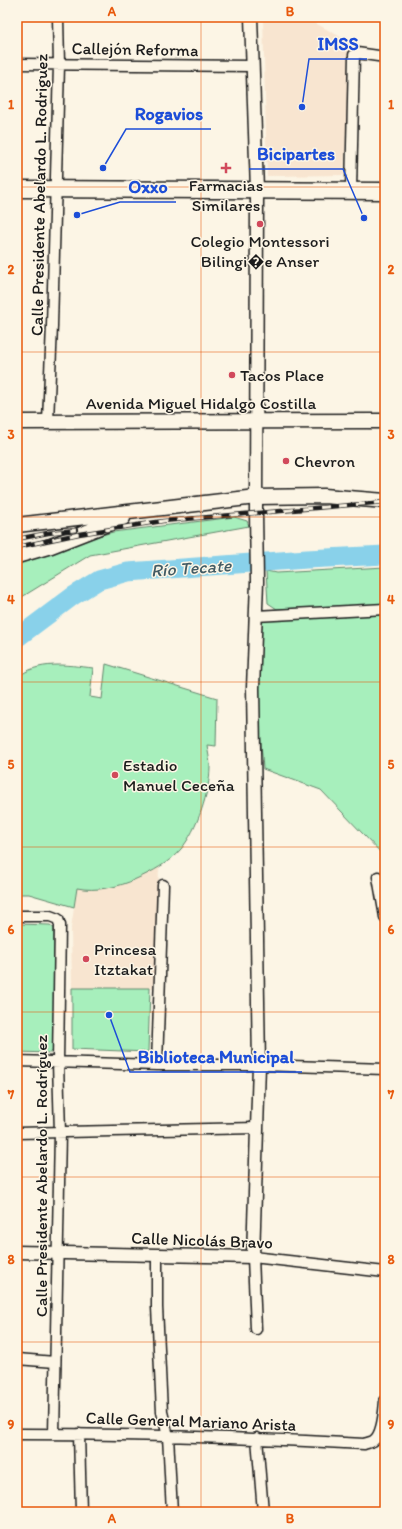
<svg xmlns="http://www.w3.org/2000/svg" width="402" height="1529" font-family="Itim,sans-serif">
<rect width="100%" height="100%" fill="#fcf5e5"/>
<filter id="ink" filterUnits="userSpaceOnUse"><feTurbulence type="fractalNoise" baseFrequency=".025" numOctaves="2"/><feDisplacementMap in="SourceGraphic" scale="8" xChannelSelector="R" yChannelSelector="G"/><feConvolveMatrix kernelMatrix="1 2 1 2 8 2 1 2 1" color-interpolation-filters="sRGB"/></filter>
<g filter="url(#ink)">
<!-- built -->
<path fill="#f8e5d0" d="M263,17H304L350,42L344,175L267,176Z
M159,867L154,988H72L71,928L77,888L81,889L116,886L128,883Z"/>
<!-- green -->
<path fill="#a7efbc" stroke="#62866c" d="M234,517L247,521L249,526L90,555L17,600V564C49,554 80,540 113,532Z
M385,567V605L277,609L268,603L266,571L276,573Z
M385,609V857L321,790L263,769L257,689L260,611Z
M106,664L217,698L216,746L207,745C208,752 210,760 210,767C210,791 197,830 181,849C170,862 152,872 136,879C120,887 95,892 77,888L74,907L29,894H17V767H20V761H17V678C37,660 68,665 93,668L90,697L102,699Z
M17,924L50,925L54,928V1048L51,1053L17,1052Z
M72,988H150L148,1052L72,1049Z"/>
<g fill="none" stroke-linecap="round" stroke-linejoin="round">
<!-- river -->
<path stroke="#89d1ea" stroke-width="19" d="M17,638L73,596L99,580L128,572L307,559L385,555"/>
<!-- minor casing -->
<g stroke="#1c1c1c" stroke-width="13">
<path id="minor" d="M17,64L253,66
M351,190L354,55L357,53L385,57
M48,421L52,326L59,65L58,17
M256,616L385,609
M378,877L385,917
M17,916H50L58,919L60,925L58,1062L60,1133L54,1434
M17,1061L157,1065H259L385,1069
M157,1065L163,885
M17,1133L257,1128
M157,1256V1307L162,1412L168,1436L172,1512
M256,1329L253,1257L385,1272
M17,1359L55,1362
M17,1434C133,1434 248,1438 364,1444C367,1443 371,1442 373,1441C383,1435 384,1412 385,1401
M79,1434L81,1512
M257,1438L263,1512"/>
</g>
<!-- tertiary casing -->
<g stroke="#1c1c1c" stroke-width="15">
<path id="tertiary" d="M17,1252L253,1257L259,1065L253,688L257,582L256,512L257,190L251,17"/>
</g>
<!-- secondary casing -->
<g stroke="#1c1c1c" stroke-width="17">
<path id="secondary" d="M17,422L385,421
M17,525L256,497L324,496L385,501
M17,556L51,546L123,518"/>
</g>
<!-- trunk casing -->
<g stroke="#1c1c1c" stroke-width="19">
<path id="trunk" d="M17,189L385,191"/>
</g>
<!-- minor -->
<use href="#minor" stroke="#fcf5e5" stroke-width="10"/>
<!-- tertiary -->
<use href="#tertiary" stroke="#fcf5e5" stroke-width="12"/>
<!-- secondary -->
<use href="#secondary" stroke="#fcf5e5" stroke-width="14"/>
<!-- trunk -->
<use href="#trunk" stroke="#fcf5e5" stroke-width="16"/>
<!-- rail casing -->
<g stroke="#1c1c1c" stroke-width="4.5">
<path id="rail" d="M17,539L48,533L76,530
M17,547L79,534L163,521L385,502"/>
</g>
<!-- rail -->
<use href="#rail" stroke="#fcf5e5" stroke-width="3" stroke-dasharray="9" stroke-linecap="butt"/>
</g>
</g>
<!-- grid -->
<path fill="none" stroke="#e8590c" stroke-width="1" stroke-opacity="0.55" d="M201,17V1512M17,187H385M17,352H385M17,517H385M17,682H385M17,847H385M17,1012H385M17,1177H385M17,1342H385"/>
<!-- markers -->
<g fill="#d1495b" stroke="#fcf5e5" stroke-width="1.5">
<path d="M224 162h4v4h4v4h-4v4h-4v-4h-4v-4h4z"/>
<circle cx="260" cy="224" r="4"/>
<circle cx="232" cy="375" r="4"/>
<circle cx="286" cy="461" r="4"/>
<circle cx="115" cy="775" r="4"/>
<circle cx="86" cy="959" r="4"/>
</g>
<g text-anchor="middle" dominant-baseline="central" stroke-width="3" stroke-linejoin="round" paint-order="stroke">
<!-- street labels -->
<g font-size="17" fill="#1c1c1c" stroke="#fcf5e5">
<text transform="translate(135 49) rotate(1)">Callejón Reforma</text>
<text transform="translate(39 195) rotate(-89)">Calle Presidente Abelardo L. Rodriguez</text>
<text x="201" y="403">Avenida Miguel Hidalgo Costilla</text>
<text transform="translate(41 1176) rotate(-90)">Calle Presidente Abelardo L. Rodríguez</text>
<text transform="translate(202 1240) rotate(2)">Calle Nicolás Bravo</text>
<text transform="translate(191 1421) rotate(2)">Calle General Mariano Arista</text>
</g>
<!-- poi labels -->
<g font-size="17" fill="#1c1c1c" stroke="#fcf5e5" text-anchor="start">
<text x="226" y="185" text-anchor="middle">Farmacias<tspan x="226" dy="20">Similares</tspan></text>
<text x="260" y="241" text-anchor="middle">Colegio Montessori<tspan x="260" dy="20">Bilingi�e Anser</tspan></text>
<text x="240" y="375">Tacos Place</text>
<text x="294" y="461">Chevron</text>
<text x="123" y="765">Estadio<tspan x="123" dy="20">Manuel Ceceña</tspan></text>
<text x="94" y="949">Princesa<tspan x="94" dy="20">Itztakat</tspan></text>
</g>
<!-- water labels -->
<g font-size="18" font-style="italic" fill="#425b64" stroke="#fcf5e5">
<text transform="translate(191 568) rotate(-4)">Río Tecate</text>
</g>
</g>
<!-- callouts -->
<path fill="none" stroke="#1d4ed8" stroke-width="1.5" d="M302 107L309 59H367M103 168L126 129H211M364 218L343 169H249M77 215L120 202H176M109 1015L130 1072H302"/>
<g fill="#1d4ed8" stroke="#fcf5e5" stroke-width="1.5">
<circle cx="302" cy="107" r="4"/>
<circle cx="103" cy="168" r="4"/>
<circle cx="364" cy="218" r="4"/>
<circle cx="77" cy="215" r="4"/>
<circle cx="109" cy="1015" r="4"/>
</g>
<g font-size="18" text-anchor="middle" font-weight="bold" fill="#1d4ed8" stroke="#fcf5e5" stroke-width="3" stroke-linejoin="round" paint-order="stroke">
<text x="338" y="50">IMSS</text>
<text x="169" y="120">Rogavios</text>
<text x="296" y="160">Bicipartes</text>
<text x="148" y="193">Oxxo</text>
<text x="216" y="1063">Biblioteca Municipal</text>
</g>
<!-- margin -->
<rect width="402" height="1529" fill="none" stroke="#fcf5e5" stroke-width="44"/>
<rect x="22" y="22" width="358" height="1485" fill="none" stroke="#e8590c" stroke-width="1.5"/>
<g font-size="13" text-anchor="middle" font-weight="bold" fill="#e8590c">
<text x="112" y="16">A</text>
<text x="290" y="16">B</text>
<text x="11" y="109">1</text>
<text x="391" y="109">1</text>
<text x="11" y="274">2</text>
<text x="391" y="274">2</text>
<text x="11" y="439">3</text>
<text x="391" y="439">3</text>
<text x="11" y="604">4</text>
<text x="391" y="604">4</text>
<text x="11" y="769">5</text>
<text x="391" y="769">5</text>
<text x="11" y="934">6</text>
<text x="391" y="934">6</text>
<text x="11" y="1099">7</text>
<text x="391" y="1099">7</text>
<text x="11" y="1264">8</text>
<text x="391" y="1264">8</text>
<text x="11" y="1429">9</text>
<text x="391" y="1429">9</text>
<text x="112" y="1523">A</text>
<text x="290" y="1523">B</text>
</g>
</svg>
